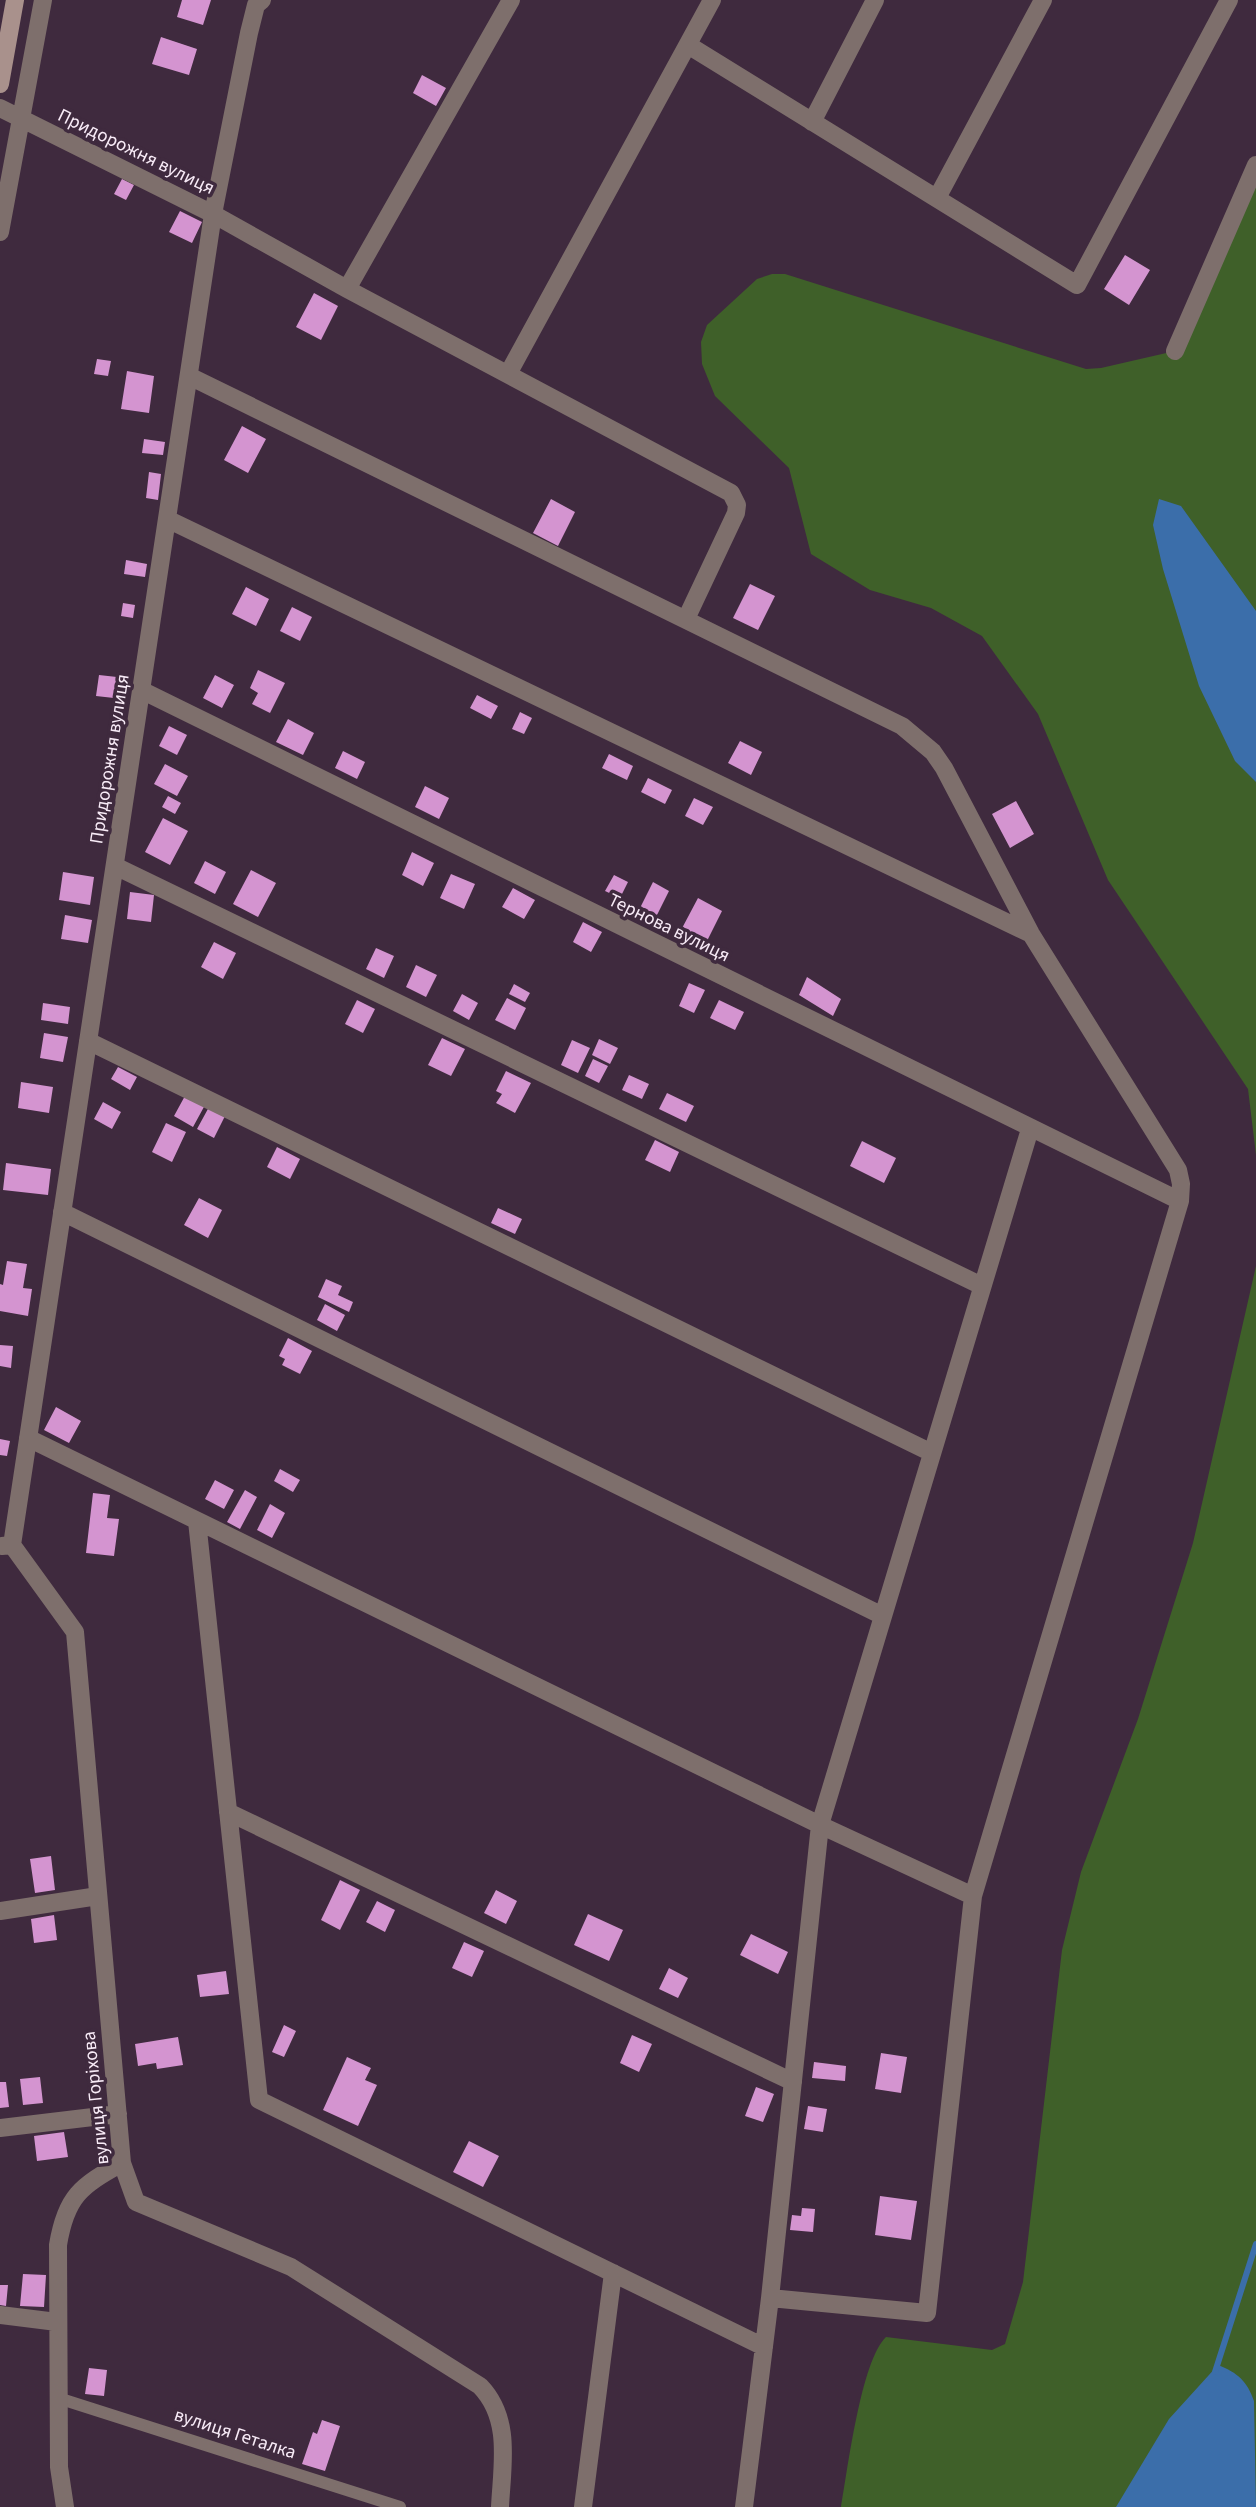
<svg xmlns="http://www.w3.org/2000/svg" width="1256" height="2507" font-family="'Source Sans 3',sans-serif">
<rect width="100%" height="100%" fill="#3f2a3e"/>
<!-- green -->
<path fill="#3f6029" d="M1256,165V1155L1248,1089L1108,880L1038,714L982,636L931,608L870,590L811,554L789,468L715,396L702,364L701,342L707,325L757,279L772,274H785L1086,369L1101,368L1175,351Z
M1256,1266V2507H841C848,2468 861,2361 886,2337L992,2350L1005,2344L1023,2282L1062,1950L1081,1872L1138,1719L1193,1543Z"/>
<!-- water -->
<path fill="#3b6eaa" d="M1159,499L1181,506L1256,611V782L1235,761L1199,686L1163,569L1153,525Z
M1218,2365C1238,2373 1247,2381 1254,2401L1256,2507H1116L1169,2419Z"/>
<g fill="none" stroke-linecap="round" stroke-linejoin="round">
<!-- stream -->
<path stroke="#3b6eaa" stroke-width="6" d="M1215,2372L1256,2244"/>
</g>
<!-- building -->
<path fill="#d494d0" d="M182,0H211L203,25L177,17Z
M161,37L197,49L189,75L152,64Z
M422,75L446,88L436,106L413,93Z
M122,179L134,185L126,200L114,194Z
M180,211L202,222L192,243L169,232Z
M1125,255L1150,270L1129,305L1104,289Z
M314,293L338,306L321,340L296,327Z
M97,359L111,361L108,376L94,374Z
M127,371L154,376L149,413L121,409Z
M242,426L266,439L248,473L224,460Z
M144,439L165,442L163,455L142,453Z
M149,472L161,474L158,500L146,498Z
M551,499L575,512L558,546L533,533Z
M126,560L147,564L145,577L124,574Z
M750,584L775,596L758,630L733,618Z
M246,587L269,599L256,626L232,614Z
M123,603L135,605L133,618L121,616Z
M292,607L312,617L300,641L280,631Z
M258,670L285,683L270,713L252,704L258,693L250,688Z
M99,675L126,678L123,699L96,696Z
M215,675L234,685L222,708L203,698Z
M477,695L498,706L491,719L470,708Z
M520,712L532,718L524,734L512,729Z
M288,719L314,733L303,755L276,742Z
M169,726L187,735L177,755L159,746Z
M740,741L762,752L751,775L728,763Z
M343,751L365,762L357,779L335,768Z
M609,754L633,766L627,780L602,768Z
M165,764L188,776L177,796L154,784Z
M648,778L672,790L665,804L641,792Z
M425,786L449,798L439,819L415,807Z
M168,796L181,803L175,814L162,807Z
M694,798L713,807L703,825L685,816Z
M1016,801L1034,834L1010,848L992,814Z
M163,818L188,831L170,865L145,852Z
M412,852L434,863L423,886L402,875Z
M205,861L226,872L215,894L194,883Z
M251,870L276,883L258,917L233,904Z
M63,872L94,877L90,905L59,900Z
M451,874L475,884L464,909L440,898Z
M614,875L628,882L620,898L605,891Z
M653,882L669,891L655,919L639,910Z
M513,888L535,900L524,919L502,907Z
M130,892L154,895L151,922L127,919Z
M698,898L722,911L705,945L680,932Z
M65,915L92,920L88,943L61,939Z
M583,922L602,932L591,952L573,942Z
M214,942L236,953L223,979L201,967Z
M376,948L394,956L384,978L366,969Z
M416,965L437,975L426,997L406,987Z
M807,977L841,999L833,1016L799,995Z
M689,983L705,990L694,1013L679,1006Z
M514,984L530,993L525,1002L509,994Z
M462,994L478,1003L469,1020L453,1011Z
M507,998L526,1008L515,1030L495,1020Z
M357,1000L375,1009L363,1033L345,1024Z
M719,1000L744,1012L735,1030L710,1018Z
M43,1003L70,1007L68,1024L41,1020Z
M44,1033L68,1037L63,1062L40,1058Z
M442,1038L465,1049L451,1076L428,1065Z
M599,1039L618,1048L610,1064L592,1055Z
M572,1040L590,1048L578,1073L561,1065Z
M593,1059L608,1066L599,1083L585,1076Z
M118,1067L137,1077L130,1090L111,1079Z
M506,1071L531,1083L515,1113L496,1103L502,1094L496,1091Z
M629,1075L649,1084L642,1099L622,1090Z
M21,1082L53,1087L49,1113L18,1108Z
M667,1093L694,1106L686,1122L659,1109Z
M186,1094L205,1105L193,1127L174,1116Z
M103,1102L121,1112L112,1129L94,1119Z
M209,1107L225,1116L214,1138L197,1129Z
M166,1123L186,1132L172,1162L152,1152Z
M655,1140L679,1152L670,1172L645,1160Z
M862,1141L896,1158L884,1183L850,1166Z
M277,1147L300,1159L290,1179L267,1167Z
M6,1163L51,1169L48,1195L3,1190Z
M199,1198L222,1210L208,1238L184,1225Z
M498,1208L522,1219L515,1234L491,1223Z
M7,1261L27,1264L23,1288L32,1289L28,1316L0,1311V1284L3,1285Z
M326,1279L342,1286L338,1295L353,1302L349,1312L318,1297Z
M325,1304L345,1315L337,1331L317,1320Z
M288,1338L312,1351L300,1374L282,1365L285,1359L279,1356Z
M0,1345L13,1346L11,1368L0,1366Z
M56,1407L81,1421L69,1443L44,1430Z
M0,1439L10,1441L7,1456L0,1455Z
M280,1469L300,1480L293,1492L274,1481Z
M215,1480L234,1490L224,1509L205,1499Z
M245,1490L257,1497L240,1529L227,1522Z
M93,1493L110,1495L107,1518L119,1519L114,1556L86,1553Z
M270,1504L285,1513L272,1538L257,1530Z
M51,1856L55,1890L35,1893L30,1859Z
M340,1880L360,1890L340,1930L321,1920Z
M496,1890L517,1901L506,1924L484,1913Z
M377,1901L395,1910L385,1932L366,1922Z
M588,1914L623,1930L609,1961L574,1945Z
M54,1915L57,1940L34,1943L31,1919Z
M751,1934L788,1952L778,1974L740,1955Z
M464,1942L484,1951L472,1977L452,1968Z
M669,1968L688,1978L678,1998L659,1989Z
M226,1971L229,1994L200,1997L197,1975Z
M284,2025L296,2031L284,2057L272,2052Z
M632,2035L652,2044L639,2072L620,2063Z
M178,2037L183,2065L157,2069L156,2063L138,2066L135,2044Z
M881,2053L907,2057L901,2093L875,2089Z
M347,2057L371,2068L365,2080L377,2085L358,2126L323,2110Z
M814,2062L846,2066L845,2081L812,2078Z
M40,2077L43,2103L23,2105L20,2079Z
M0,2082H6L9,2107L0,2108Z
M756,2087L774,2094L763,2122L745,2116Z
M808,2106L827,2109L823,2132L804,2129Z
M64,2132L68,2157L37,2161L34,2136Z
M469,2141L499,2156L483,2187L453,2172Z
M880,2196L917,2201L911,2240L875,2235Z
M802,2208L815,2209L813,2232L790,2230L792,2215L801,2216Z
M23,2274L46,2275L44,2307L20,2306Z
M0,2285H8L6,2306L0,2305Z
M89,2368L107,2370L104,2396L85,2394Z
M322,2420L340,2426L325,2471L302,2464L313,2432L317,2434Z"/>
<g fill="none" stroke-linecap="round" stroke-linejoin="round">
<!-- lane -->
<path stroke="#7e6f6c" stroke-width="12" d="M58,2398L400,2507"/>
<!-- street -->
<path stroke="#7e6f6c" stroke-width="18" d="M262,0L256,5L249,33L213,214L347,289L731,493L737,505L736,513L686,619
M688,45L1077,285L1229,0
M0,108L213,214L12,1545
M812,122L875,0
M937,198L1043,0
M0,232L43,0
M347,289L511,0
M1175,351L1256,165
M508,374L712,0
M189,376L902,726L933,752L944,768L1031,934L1178,1170L1181,1184L1180,1201L973,1896L927,2313L770,2298
M167,519L1031,934
M141,690L1180,1201
M115,866L982,1286
M88,1041L932,1453
M62,1212L883,1616
M28,1438L820,1825L973,1896
M197,1521L259,2100L764,2347
M2,1546L12,1545L75,1632L122,2163L136,2202L291,2267L480,2386C512,2419 502,2465 500,2507
M228,1812L793,2082
M0,1911L98,1896
M0,2128L118,2114
M0,2315L57,2322
M65,2507L59,2467L58,2245C66,2196 81,2186 122,2163
M583,2507L613,2273
M744,2507L770,2298L820,1825L1030,1129"/>
<!-- secondary -->
<path stroke="#a9918c" stroke-width="18" d="M0,84L15,0"/>
</g>
<g text-anchor="middle" dominant-baseline="central" stroke-width="7" stroke-linejoin="round" paint-order="stroke">
<!-- street labels -->
<g font-size="19" fill="#f8ebf7" stroke="#3f2a3e">
<text transform="translate(136 152) rotate(26)">Придорожня вулиця</text>
<text transform="translate(110 759) rotate(-81)">Придорожня вулиця</text>
<text transform="translate(669 928) rotate(26)">Тернова вулиця</text>
<text transform="translate(96 2098) rotate(-96)">вулиця Горіхова</text>
<text transform="translate(235 2434) rotate(18)">вулиця Геталка</text>
</g>
</g>
</svg>
